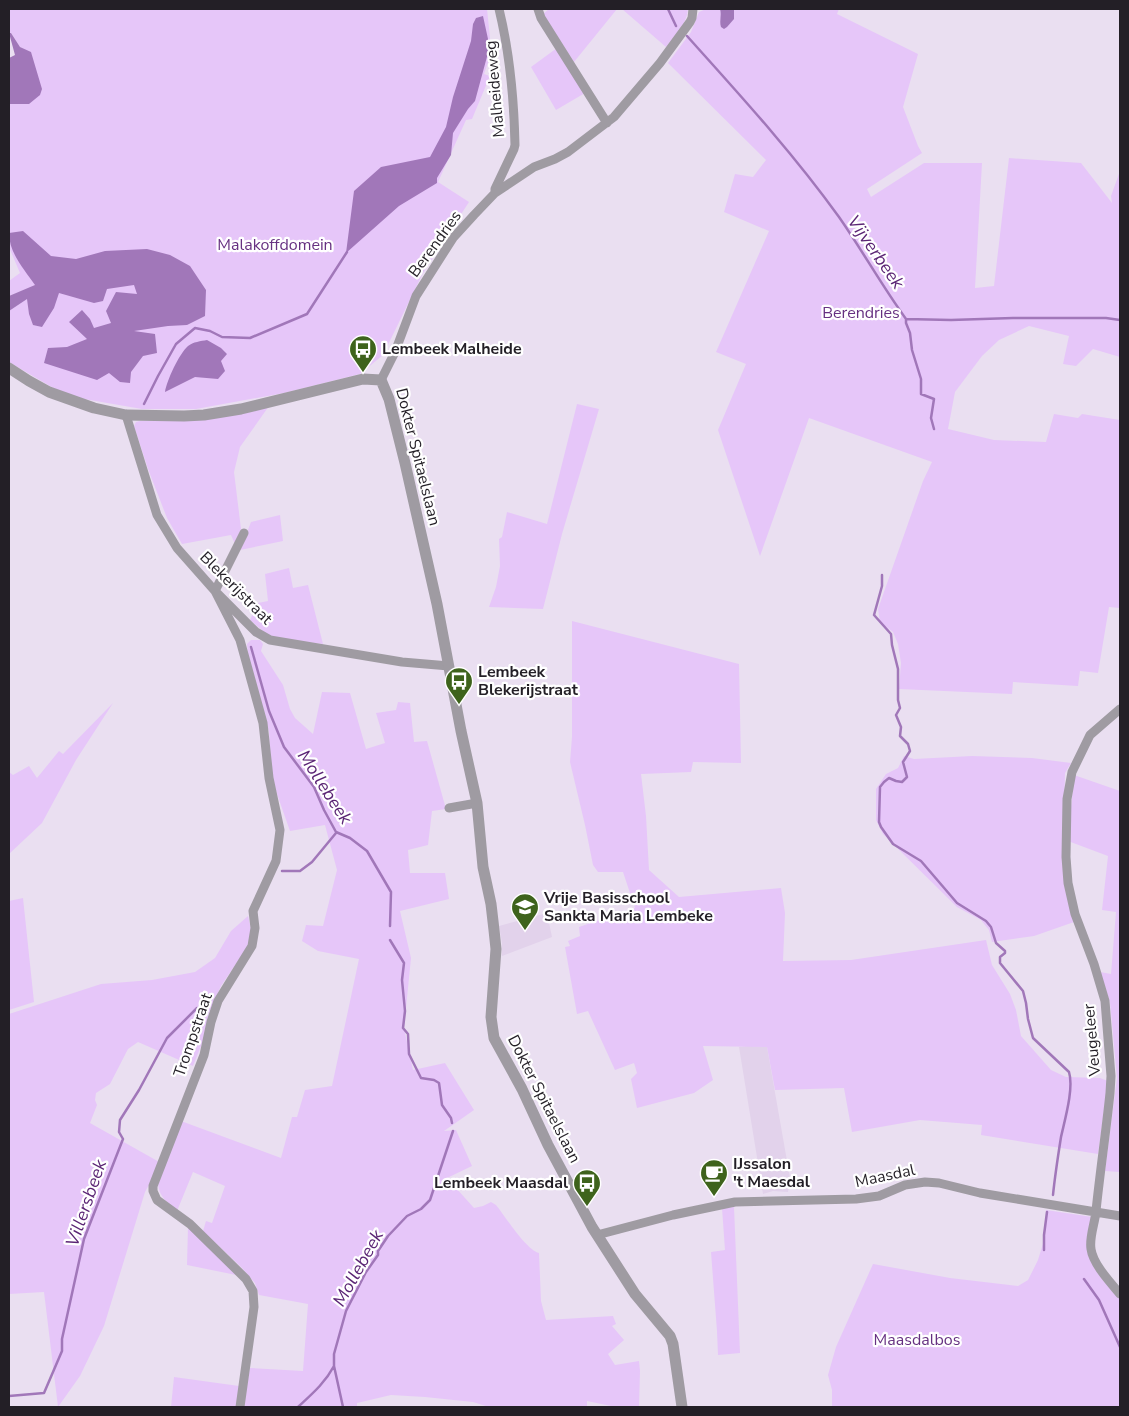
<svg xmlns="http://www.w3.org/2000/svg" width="1129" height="1416" font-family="'Nunito Sans',sans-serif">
<rect width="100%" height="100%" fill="#eadff1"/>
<!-- built -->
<path fill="#e2d2eb" d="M547,913L552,937L502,956V943L499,926Z
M748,1046L767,1047L790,1178L788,1192L773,1191L763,1194L739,1047Z"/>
<!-- green -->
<path fill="#e6c6f9" d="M9,9H487L490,38V57L484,74L490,76L472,119L466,120L438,182L469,202L423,273L383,355L360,374L284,393L196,409H142L67,396L9,362V306L30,288L9,296V281L20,273L9,247V104H29L31,53L20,47L11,33H9Z
M549,9H617L574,62L543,14Z
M622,9H688C687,24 675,35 666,47Z
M706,9H839L837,14L918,54L903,107L918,146L922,153L867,189L871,197L924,163H982L975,288L994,286L1009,158L1081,163L1112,203L1111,196L1120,171V357L1093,349L1076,366L1063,364L1069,336L1029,326L999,340L982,356L955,392L948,429L994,440L1046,442L1054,414L1078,418L1082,414L1120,420V608L1109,607L1098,673L1080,671L1078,686L1013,682L1012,694L899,689L901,663L898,644L893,632L880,622L878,609L923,481L932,462L809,418L760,556L718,430L746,364L716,352L769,231L724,212L735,174L753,177L766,160L668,63L691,32L699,12Z
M557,48L585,93L556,110L531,67Z
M577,404L599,409L562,534L543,609L489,607L496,587L500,566L499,539L502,537L507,512L547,524Z
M269,406L240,447L234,472L241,529L235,544L231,535L182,544L167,518L148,469L134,426L136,422L140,421L195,420Z
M280,515L283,541L240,550L251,522Z
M289,568L293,588L308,585L323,644C307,642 288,642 273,637C264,633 257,626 250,620L258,603L268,601L265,574Z
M572,621L739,664L741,763L693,762L691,772L641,774L646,816L649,870L679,897L781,888L785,913L783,961L851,960L986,940L992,965L1010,994L1016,1010L1021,1036L1051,1070L1066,1077L1100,1078L1108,1081L1098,1154L981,1135L982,1125L920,1120L852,1132L844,1088L775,1090L767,1047L703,1046L713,1080L694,1093L637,1108L631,1079L637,1073L634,1063L615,1070L588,1011L577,1014L565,947L570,946L568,941L580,936L579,927L635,908L623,872H598L593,865L585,825L570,762L572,737Z
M251,640H260L263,644L261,651L283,685L290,709L295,718L313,734L322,692L350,693L366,749L385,743L376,713L396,710L398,702L410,703L414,742L427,741L446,809L432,811L428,845L408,850L410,873H445L449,899L400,911L411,958L404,1028L413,1070L445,1063L474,1110L444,1131L456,1130L472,1166L447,1178L474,1208L483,1206L491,1202L496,1205C505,1216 526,1250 539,1253L541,1301L546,1320L613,1316L616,1324L612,1326L624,1340L608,1354L615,1365L639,1361L640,1371L639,1407H616L587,1401V1407H489L473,1402L425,1397L391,1395L357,1403V1407H243L250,1368L303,1371L308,1304L259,1295L255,1283L242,1268L203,1231L206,1221L212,1223L225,1186L193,1172L177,1211C168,1203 160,1198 158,1185L181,1121L281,1158L292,1117H297L305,1090L332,1086L359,959L318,951L302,941L306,925L323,926L337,870L325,825L290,831L277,794L271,772L269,732L248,655L247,644Z
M113,703L76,760L42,823L9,854V772L13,775L29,766L37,778L59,751L63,754Z
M904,756L914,759L972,756L1032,758L1071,763L1065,773L1063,854L1074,922L1034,936L992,942L989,930L981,920L957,907L883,834L876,820V789L886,774L898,768Z
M1074,775L1120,791V1172L1105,1171L1117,1078L1110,1002L1100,972L1111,974L1116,912L1102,910L1108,856L1068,841Z
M23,898L34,1002L9,1010V901Z
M248,916L251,929L250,943L221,986L209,1013L203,1041L193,1066L138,1042L128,1049L110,1084L96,1093L95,1100L97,1105L90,1123L161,1163L145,1192L104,1326L80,1376L58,1407L44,1292L9,1294V1014L101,984L152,980L195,972L215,958L231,931Z
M734,1207L740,1353L718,1355L717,1331L711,1252L725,1250L722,1208Z
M1046,1210L1092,1217L1089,1250L1120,1291V1407H832V1390L828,1375L836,1347L873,1264L950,1278L1018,1286L1028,1280L1038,1260L1045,1237Z
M188,1227L241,1276L187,1265Z
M174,1377L239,1386L236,1407H171Z"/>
<!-- water -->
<path fill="#a177b9" d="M720,9H734V19L727,27L724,29L721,27C719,21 722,15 720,9Z
M483,16L488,39V53L475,101L468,109L453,133L451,155L437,178V183L399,206L346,253L354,191L381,167L430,157L446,127L453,97L471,41L473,24L476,18Z
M9,33H11L20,47L31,52L42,89L40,95L29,104H9V58L15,55Z
M23,231L51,256L76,259L105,251L147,249L170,255L190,266L206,290L205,316L187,325L168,326L134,331L155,334L157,353L143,356L131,372L130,383L120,382L109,373L97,380L44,363L48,348L67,347L87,339L69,322L82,310L90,319L94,328L111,323L106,311L116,292L137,294L134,285L107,289L103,301L94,303L59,293L54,308L42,327L33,325L29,314L27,299L9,311V296L35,285C24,269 9,253 9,233Z
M207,340L221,348L227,354L221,361L225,371L218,379L195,377L165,392C167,380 179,354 188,346C193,342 201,341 207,340Z"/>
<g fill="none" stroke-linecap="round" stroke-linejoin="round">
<!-- stream -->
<path stroke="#a177b9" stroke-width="2.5" d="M668,9L676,26
M687,36C740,95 793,153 839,217C862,250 882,286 906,319L951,320L1013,318H1106L1120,320
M906,319V323L910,333L912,350L921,379V394L934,399L931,418L934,429
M144,404L158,376L176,344L195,328L210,331L222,337L250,338L307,314L347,252
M882,575V586L874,615L891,634L892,645L898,669V700L900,708L896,715L901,727L900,736L908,744L910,751L903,762L907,777L902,782L896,781L889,778L884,782L880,787L879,822L881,827L893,844L921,861L957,903L986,921L991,927L996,943L1005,951V953L1000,957V963L1023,991L1026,1003L1028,1019L1033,1038L1069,1072C1074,1088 1065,1119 1061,1137C1058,1156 1055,1175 1053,1195
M251,647L269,711L284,747L314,787L324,810L336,832L350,838L367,851L391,892L390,926
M282,871H300L312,862L336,833
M390,940L404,963L402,980L405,1011L403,1028L408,1034L409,1054L421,1078L434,1080L439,1083L442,1105L451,1118L452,1123
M204,1002L211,999
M1044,1250V1235L1047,1212
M1084,1279L1099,1300L1120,1347
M9,1396L44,1393L62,1351V1339L84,1239L123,1139L119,1132L120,1120L139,1090L167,1038L197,1008
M298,1407C312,1394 325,1383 334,1366
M343,1407L334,1366V1354L346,1311L366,1272L378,1255V1251L388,1236L407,1216L421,1209L430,1200L453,1131"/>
<!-- minor -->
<path stroke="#9f9ba2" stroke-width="9" d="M538,9L541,18L607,123
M495,193V189L514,149L515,145C514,99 510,54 499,9
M381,380L395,352L416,296L453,238L474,215L495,193L534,167L555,159L568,152L614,117L660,63L690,22L692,18L693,9
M126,415L157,515L177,548L215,591L256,632L270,640L402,662L449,666
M215,591L240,640L263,723L269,778L280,830L276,861L253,911L255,928L252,946L218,1001L211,1022L204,1055L153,1186V1191L157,1200L190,1224L246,1279L253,1291L254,1307L240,1407
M215,591L244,533
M1120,709L1090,735L1072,772L1067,799L1066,857L1068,883L1075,914L1094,964L1105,1001L1111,1076L1110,1093C1106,1132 1100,1172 1096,1211C1095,1223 1089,1237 1091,1249C1093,1264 1110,1282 1120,1294
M449,808L477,803
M597,1235L673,1215L735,1202L856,1199L879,1196L905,1185L925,1182L939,1183L980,1193L1120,1216"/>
<!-- tertiary -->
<path stroke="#9f9ba2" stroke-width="11" d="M9,368L29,381L49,392L94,408L126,415L184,416L204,415L241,409L363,379L381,380L389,399L405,463L437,604L461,731L477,803L483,867L491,904L494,930L496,949L491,1017L494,1038L522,1089L548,1145L592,1227L635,1294L670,1336L673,1344L682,1407"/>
</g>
<!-- icons -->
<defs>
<g id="bus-pin" transform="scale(1.4375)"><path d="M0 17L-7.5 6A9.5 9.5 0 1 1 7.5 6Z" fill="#3e631c" stroke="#fff"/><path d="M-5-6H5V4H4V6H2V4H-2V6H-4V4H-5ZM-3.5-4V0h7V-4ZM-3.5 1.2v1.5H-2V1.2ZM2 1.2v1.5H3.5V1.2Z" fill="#fff"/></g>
<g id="school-pin" transform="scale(1.4375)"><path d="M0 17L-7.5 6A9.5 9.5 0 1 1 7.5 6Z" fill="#3e631c" stroke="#fff"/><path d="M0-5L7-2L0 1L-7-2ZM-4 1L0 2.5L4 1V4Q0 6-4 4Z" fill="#fff"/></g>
<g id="cafe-pin" transform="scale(1.4375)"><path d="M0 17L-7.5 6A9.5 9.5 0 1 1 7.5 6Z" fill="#3e631c" stroke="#fff"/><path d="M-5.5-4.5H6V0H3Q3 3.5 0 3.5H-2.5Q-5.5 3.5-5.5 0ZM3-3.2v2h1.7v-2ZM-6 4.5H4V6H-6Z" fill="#fff"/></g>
</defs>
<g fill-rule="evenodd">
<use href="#bus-pin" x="363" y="349"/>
<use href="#bus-pin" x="459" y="681"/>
<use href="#school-pin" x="525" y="907"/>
<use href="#cafe-pin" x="714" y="1173"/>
<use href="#bus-pin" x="587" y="1183"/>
</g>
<g text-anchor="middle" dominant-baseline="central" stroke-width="4.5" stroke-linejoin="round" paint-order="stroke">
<!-- street labels -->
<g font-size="16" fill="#231f26" stroke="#fff">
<text transform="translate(495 89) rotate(-95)">Malheideweg</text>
<text transform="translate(435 244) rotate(-54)">Berendries</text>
<text transform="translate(418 457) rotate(76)">Dokter Spitaelslaan</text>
<text transform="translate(236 588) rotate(45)">Blekerijstraat</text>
<text transform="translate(193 1035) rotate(-71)">Trompstraat</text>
<text transform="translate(1092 1040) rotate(-95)">Veugeleer</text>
<text transform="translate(544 1099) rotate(63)">Dokter Spitaelslaan</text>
<text transform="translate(885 1176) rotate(-12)">Maasdal</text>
</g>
<!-- park labels -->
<g font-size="16" fill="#663081" stroke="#fff">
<text x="275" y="245">Malakoffdomein</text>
<text x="861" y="313">Berendries</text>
<text x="917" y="1340">Maasdalbos</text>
</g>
<!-- poi labels -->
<g font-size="16" font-weight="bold" fill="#231f26" stroke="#fff" text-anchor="start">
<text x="382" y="349">Lembeek Malheide</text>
<text x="478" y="672">Lembeek<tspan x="478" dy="18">Blekerijstraat</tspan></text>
<text x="544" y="898">Vrije Basisschool<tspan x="544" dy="18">Sankta Maria Lembeke</tspan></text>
<text x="733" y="1164">IJssalon<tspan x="733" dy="18">'t Maesdal</tspan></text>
<text x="568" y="1183" text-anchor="end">Lembeek Maasdal</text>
</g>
<!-- water labels -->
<g font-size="18" font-style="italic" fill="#5b2575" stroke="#fff">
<text transform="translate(876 252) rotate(55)">Vijverbeek</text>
<text transform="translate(325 787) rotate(57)">Mollebeek</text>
<text transform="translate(86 1203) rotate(-71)">Villersbeek</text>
<text transform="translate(358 1268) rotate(-61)">Mollebeek</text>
</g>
</g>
<!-- border -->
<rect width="1129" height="1416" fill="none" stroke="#231f26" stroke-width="20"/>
</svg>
